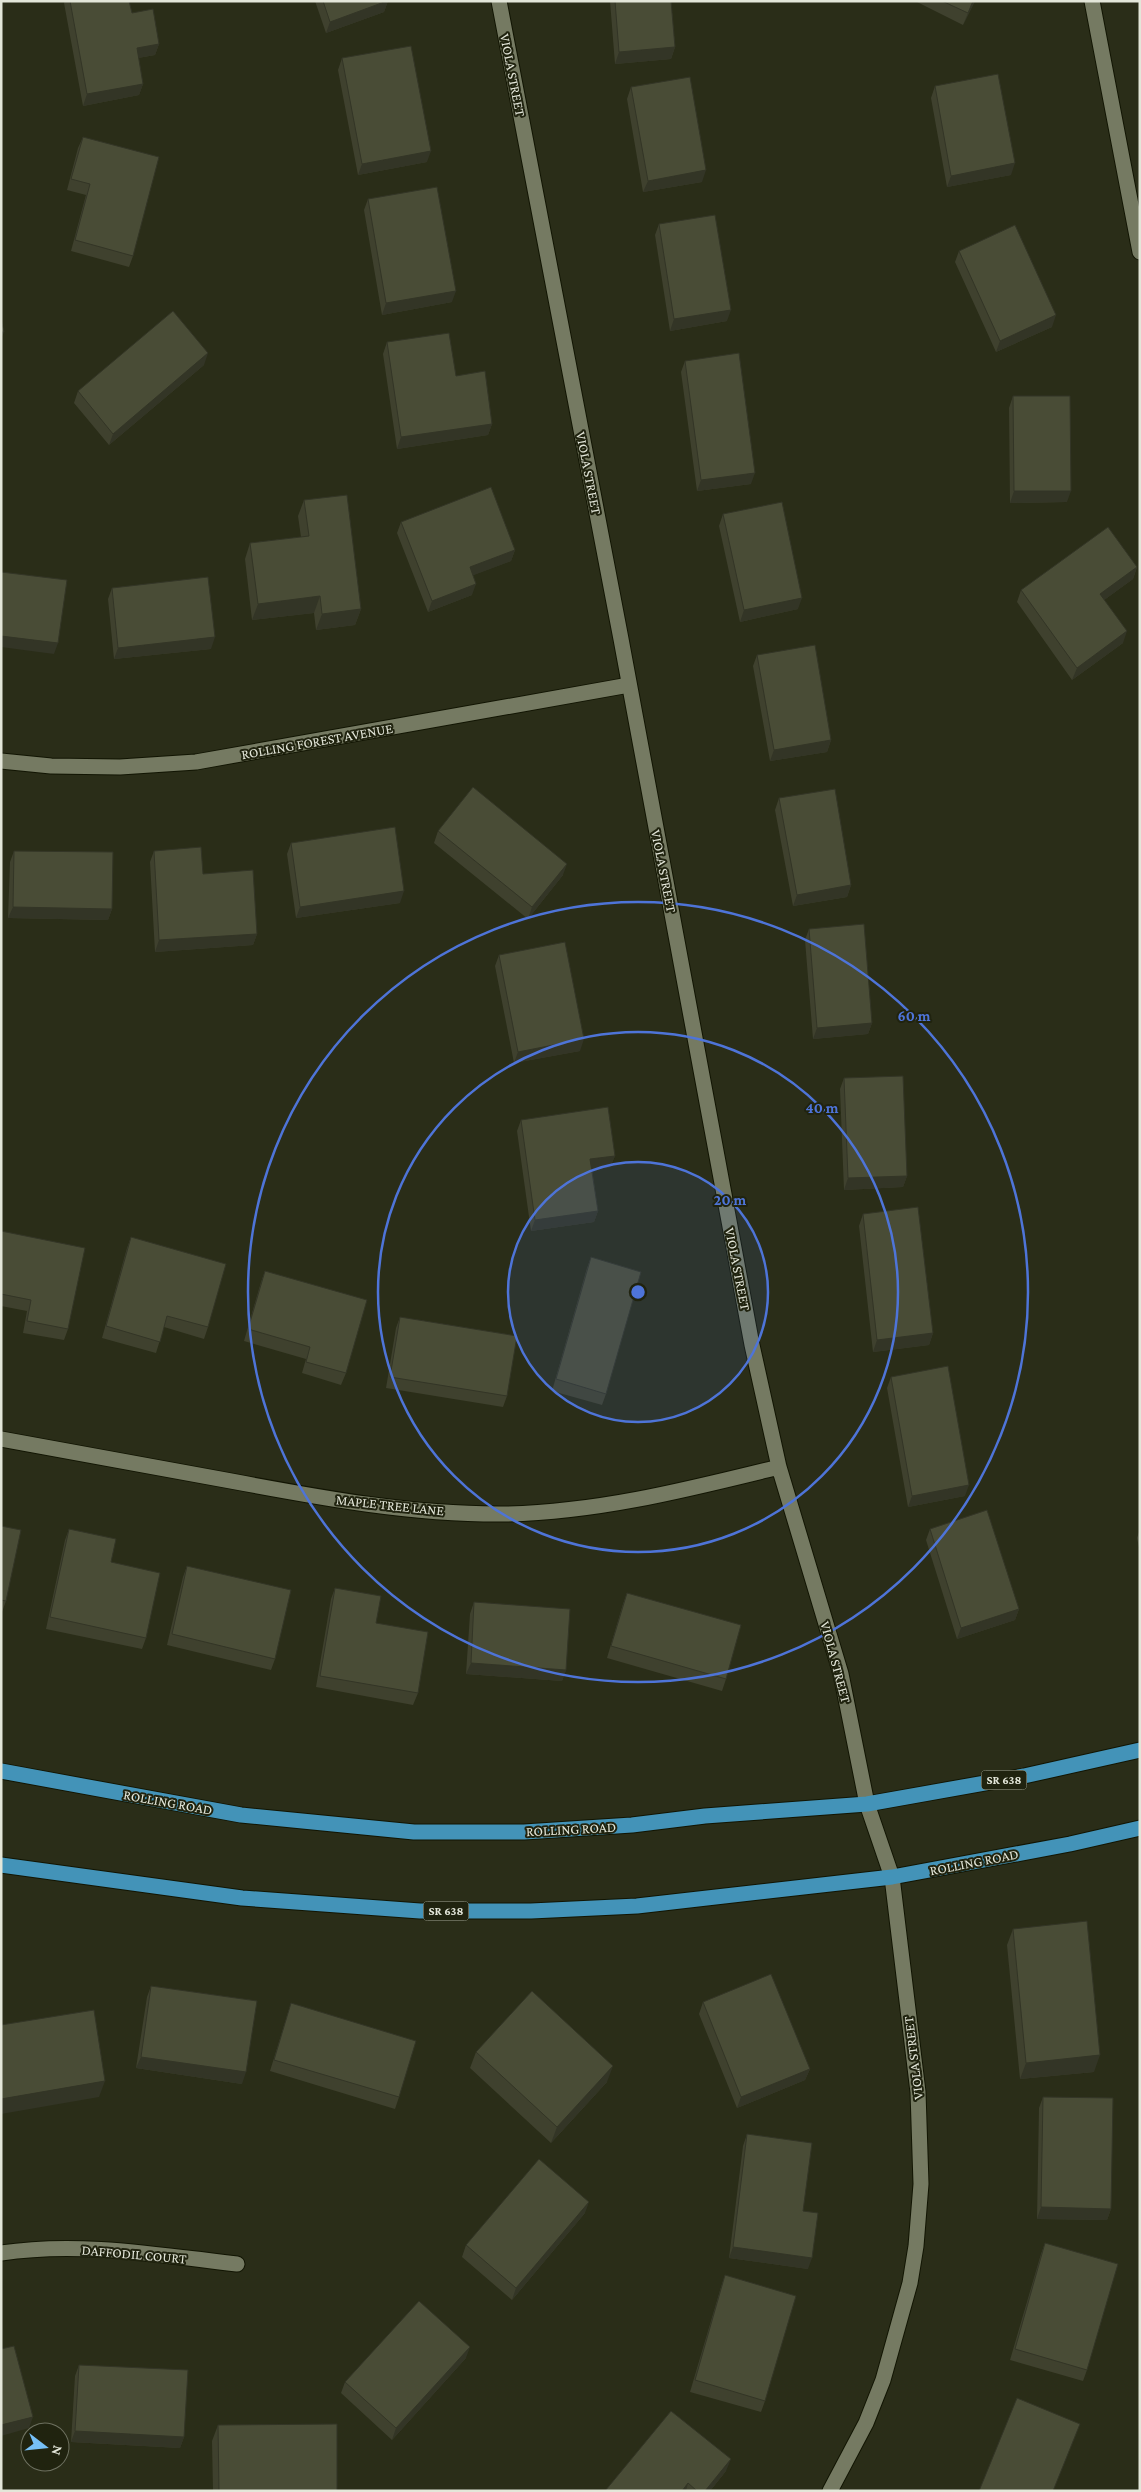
<svg xmlns="http://www.w3.org/2000/svg" width="1141" height="2492" font-family="'Crimson Pro',serif">
<rect width="100%" height="100%" fill="#2a2d18"/>
<g fill="none" stroke-linecap="round" stroke-linejoin="round">
<!-- minor casing -->
<g stroke="#121503" stroke-width="17">
<path id="minor" d="M499,1L621,639L752,1345L779,1467L841,1674L867,1804L892,1877L918,2092L921,2184L916,2246L910,2283L883,2380L866,2423L830,2491
M1092,1L1140,252
M1,761L51,766L120,767L196,762L629,685
M1,1439C78,1453 155,1467 231,1481C322,1498 413,1515 506,1514C600,1512 689,1489 779,1467
M1,2253C79,2241 159,2255 237,2264"/>
</g>
<!-- major casing -->
<g stroke="#121503" stroke-width="17">
<path id="major" d="M1,1771L241,1815L414,1832H524L632,1825L705,1816L867,1804L1024,1776L1140,1750
M1,1865L242,1898L420,1911H531L637,1906L892,1877L1070,1844L1140,1828"/>
</g>
<!-- minor -->
<use href="#minor" stroke="#757a62" stroke-width="15"/>
<!-- major -->
<use href="#major" stroke="#4393b8" stroke-width="15"/>
</g>
<!-- wall -->
<path fill="#3f412e" d="M65,1H129L132,13L159,44L155,55L138,58L143,84L139,95L83,106L64,3Z
M315,1H388L384,12L326,33Z
M610,1H671L675,47L671,59L615,64Z
M915,1H975L963,25Z
M342,58L427,162L358,175L338,70Z
M935,86L1011,175L947,187L931,98Z
M631,87L702,182L643,192L627,99Z
M83,137L133,256L129,267L71,251L86,195L67,190L78,148Z
M368,199L452,302L382,315L364,210Z
M659,224L727,321L670,331L655,235Z
M959,251L1052,327L996,352L955,262Z
M387,342L456,376L492,424L488,435L397,449L383,354Z
M685,361L751,484L697,491L681,372Z
M204,365L109,445L74,403L78,391Z
M1013,396L1067,502L1010,503L1009,408Z
M304,500L361,609L355,625L316,630L314,613L252,620L245,559L250,543L301,537L298,516Z
M723,514L798,609L740,622L719,526Z
M401,522L515,550L511,561L473,575L472,595L428,612L397,533Z
M1137,567L1133,579L1104,600L1123,643L1072,680L1017,602L1021,590Z
M112,588L211,649L114,659L108,599Z
M757,655L831,740L827,752L770,761L753,666Z
M779,798L851,885L847,897L793,906L775,810Z
M438,831L563,875L528,919L434,843Z
M291,843L400,903L296,918L287,854Z
M14,851L112,909L108,920L8,918L10,862Z
M154,851L203,874L257,934L253,945L155,952L150,862Z
M809,929L872,1023L868,1034L813,1039L805,940Z
M499,955L580,1051L514,1063L495,966Z
M844,1078L907,1176L903,1187L844,1190L840,1089Z
M521,1120L615,1156L610,1167L592,1170L598,1211L594,1222L531,1231L517,1131Z
M863,1214L933,1333L929,1345L873,1352L859,1226Z
M1,1231L68,1329L64,1340L23,1333L27,1311L1,1306Z
M131,1237L208,1327L204,1339L164,1327L156,1353L102,1338L127,1248Z
M591,1257L606,1394L602,1405L552,1391L587,1268Z
M265,1271L346,1373L341,1385L302,1373L306,1359L244,1341L261,1282Z
M400,1317L507,1396L503,1407L386,1388L396,1328Z
M891,1377L965,1496L908,1507L887,1388Z
M1,1526L6,1601L2,1612H1Z
M69,1529L111,1562L146,1638L142,1649L46,1629L65,1540Z
M930,1529L1019,1609L1015,1620L957,1639L926,1540Z
M1140,1529V1552L1137,1538Z
M187,1566L275,1659L271,1670L167,1645L183,1577Z
M335,1588L376,1623L418,1693L413,1705L316,1687L331,1599Z
M627,1593L726,1679L722,1691L607,1658L623,1604Z
M474,1602L566,1670L562,1681L466,1674L470,1614Z
M1013,1929L1094,2072L1020,2079L1007,1945Z
M151,1986L242,2084L136,2068L147,1997Z
M703,2002L810,2069L805,2080L737,2108L699,2014Z
M291,2003L399,2097L395,2109L270,2071Z
M476,2052L607,2082L551,2143L470,2068Z
M1043,2097L1111,2209L1107,2220L1037,2219L1039,2108Z
M747,2134L803,2211L808,2269L729,2258L743,2146Z
M585,2213L512,2300L462,2257L466,2245Z
M1045,2243L1087,2370L1083,2381L1010,2360L1041,2254Z
M725,2275L765,2401L761,2412L690,2392L721,2287Z
M466,2358L392,2440L341,2393L345,2382Z
M79,2365L184,2437L180,2448L71,2442L75,2376Z
M218,2425L337,2491H213L212,2441Z
M726,2471L710,2491H605Z"/>
<!-- shaded-wall -->
<path fill="#333526" d="M388,1L384,12L326,33L330,22Z
M973,1H975L963,25Z
M159,44L155,55L132,59L137,48Z
M675,47L671,59L615,64L619,52Z
M143,84L139,95L83,106L87,94Z
M431,151L427,162L358,175L362,164Z
M1015,163L1011,175L947,187L951,176Z
M706,170L702,182L643,192L648,181Z
M456,291L452,302L382,315L386,303Z
M731,310L727,321L670,331L674,319Z
M1056,315L1052,327L996,352L1000,341Z
M1,332H4L1,339Z
M208,353L204,365L109,445L113,434Z
M492,424L488,435L397,449L401,437Z
M755,473L751,484L697,491L701,480Z
M1014,491H1071L1067,502L1010,503Z
M515,550L511,561L466,578L470,567Z
M1137,567L1133,579L1096,606L1100,594Z
M476,584L472,595L428,612L432,601Z
M320,596L314,613L252,620L258,604Z
M802,598L798,609L740,622L744,610Z
M361,609L355,625L316,630L322,614Z
M1127,631L1123,643L1072,680L1077,668Z
M1,636L58,643L54,654L1,647Z
M215,637L211,649L114,659L118,648Z
M831,740L827,752L770,761L774,750Z
M567,864L563,875L528,919L532,907Z
M851,885L847,897L793,906L797,895Z
M404,891L400,903L296,918L300,907Z
M13,907L112,909L108,920L8,918Z
M257,934L253,945L155,952L159,940Z
M872,1023L868,1034L813,1039L817,1028Z
M584,1039L580,1051L514,1063L518,1052Z
M615,1156L610,1167L586,1171L590,1159Z
M907,1176L903,1187L844,1190L848,1178Z
M598,1211L594,1222L531,1231L535,1220Z
M933,1333L929,1345L873,1352L877,1340Z
M969,1485L965,1496L908,1507L912,1496Z
M1019,1609L1015,1620L957,1639L961,1628Z
M471,1663L566,1670L562,1681L466,1674Z
M1100,2055L1094,2072L1020,2079L1026,2063Z
M141,2057L246,2072L242,2084L136,2068Z
M613,2066L607,2082L551,2143L557,2127Z
M810,2069L805,2080L737,2108L741,2097Z
M105,2081L99,2097L1,2114V2099Z
M589,2202L585,2213L512,2300L516,2288Z
M1041,2207L1111,2209L1107,2220L1037,2219Z
M733,2247L812,2258L808,2269L729,2258Z
M470,2347L466,2358L392,2440L396,2428Z
M33,2417L29,2428L1,2436V2425Z
M75,2431L184,2437L180,2448L71,2442Z
M731,2459L726,2471L710,2491H705Z
M688,2483L686,2491H682Z"/>
<!-- building -->
<path fill="#494c36" stroke="#333526" d="M70,1H129L132,13L153,9L159,44L137,48L143,84L87,94Z
M323,1H387L330,22Z
M615,1H671L675,47L619,52Z
M942,1H973L968,13Z
M411,46L431,151L362,164L342,58Z
M998,74L1015,163L951,176L935,86Z
M690,77L706,170L648,181L631,87Z
M83,137L159,157L133,256L75,240L90,184L71,179Z
M437,187L456,291L386,303L368,199Z
M715,215L731,310L674,319L659,224Z
M1015,225L1056,315L1000,341L959,251Z
M173,311L208,353L113,434L78,391Z
M1,319L4,332H1Z
M449,333L456,376L485,371L492,424L401,437L387,342Z
M739,353L755,473L701,480L685,361Z
M1013,396H1070L1071,491H1014Z
M491,487L515,550L470,567L476,584L432,601L401,522Z
M347,495L361,609L322,614L320,596L258,604L250,543L309,536L304,500Z
M782,502L802,598L744,610L723,514Z
M1108,527L1137,567L1100,594L1127,631L1077,668L1021,590Z
M1,572L67,580L58,643L1,636Z
M208,577L215,637L118,648L112,588Z
M815,645L831,740L774,750L757,655Z
M473,787L567,864L532,907L438,831Z
M835,789L851,885L797,895L779,798Z
M395,827L404,891L300,907L291,843Z
M201,847L203,874L253,870L257,934L159,940L154,851Z
M14,851L113,852L112,909L13,907Z
M864,924L872,1023L817,1028L809,929Z
M565,942L584,1039L518,1052L499,955Z
M903,1076L907,1176L848,1178L844,1078Z
M608,1107L615,1156L590,1159L598,1211L535,1220L521,1120Z
M918,1207L933,1333L877,1340L863,1214Z
M1,1231L85,1248L68,1329L27,1321L31,1300L1,1294Z
M131,1237L226,1264L208,1327L167,1316L160,1342L106,1326Z
M591,1257L641,1272L606,1394L556,1379Z
M265,1271L367,1300L346,1373L306,1362L310,1347L248,1329Z
M400,1317L517,1336L507,1396L390,1377Z
M948,1366L969,1485L912,1496L891,1377Z
M987,1510L1019,1609L961,1628L930,1529Z
M1,1526L21,1530L6,1601L1,1600Z
M69,1529L116,1539L111,1562L160,1573L146,1638L50,1617Z
M187,1566L291,1590L275,1659L172,1634Z
M335,1588L381,1596L376,1623L428,1632L418,1693L320,1676Z
M627,1593L741,1625L726,1679L611,1646Z
M474,1602L570,1609L566,1670L471,1663Z
M1087,1921L1100,2055L1026,2063L1013,1929Z
M771,1974L810,2069L741,2097L703,2002Z
M151,1986L257,2001L246,2072L141,2057Z
M532,1991L613,2066L557,2127L476,2052Z
M291,2003L416,2041L399,2097L274,2060Z
M94,2010L105,2081L1,2099V2025Z
M1043,2097L1113,2098L1111,2209L1041,2207Z
M747,2134L812,2143L803,2211L818,2213L812,2258L733,2247Z
M539,2159L589,2202L516,2288L466,2245Z
M1045,2243L1118,2264L1087,2370L1015,2349Z
M725,2275L796,2296L765,2401L695,2380Z
M419,2301L470,2347L396,2428L345,2382Z
M14,2346L33,2417L1,2425V2349Z
M79,2365L188,2370L184,2437L75,2431Z
M1017,2398L1080,2424L1053,2491H979Z
M671,2411L731,2459L705,2491H697L688,2483L682,2491H605Z
M337,2424V2491H219L218,2425Z"/>
<!-- distance rings -->
<circle cx="638" cy="1292" r="130" fill="#4e74d8" fill-opacity=".12"/>
<g fill="none" stroke="#4e74d8" stroke-width="2.5">
<circle cx="638" cy="1292" r="130"/>
<circle cx="638" cy="1292" r="260"/>
<circle cx="638" cy="1292" r="390"/>
</g>
<g text-anchor="middle" dominant-baseline="central" stroke-width="4" stroke-linejoin="round" paint-order="stroke">
<!-- shield labels -->
<g fill="#20230f" stroke="#a8ac9c" stroke-width="1">
<rect x="981.5" y="1770.5" width="45" height="19" rx="4"/>
<rect x="423.5" y="1901.5" width="45" height="19" rx="4"/>
</g>
<g font-size="12" font-weight="bold" fill="#e3e6d9">
<text x="1004" y="1780">SR 638</text>
<text x="446" y="1911">SR 638</text>
</g>
<!-- street labels -->
<g font-size="14" fill="#e3e6d9" stroke="#20230f">
<text transform="translate(513 75) rotate(79)">VIOLA STREET</text>
<text transform="translate(589 473) rotate(79)">VIOLA STREET</text>
<text transform="translate(317 741) rotate(-10)">ROLLING FOREST AVENUE</text>
<text transform="translate(664 871) rotate(79)">VIOLA STREET</text>
<text transform="translate(738 1269) rotate(79)">VIOLA STREET</text>
<text transform="translate(390 1505) rotate(6)">MAPLE TREE LANE</text>
<text transform="translate(836 1662) rotate(75)">VIOLA STREET</text>
<text transform="translate(168 1802) rotate(10)">ROLLING ROAD</text>
<text transform="translate(571 1829) rotate(-3)">ROLLING ROAD</text>
<text transform="translate(974 1862) rotate(-11)">ROLLING ROAD</text>
<text transform="translate(913 2058) rotate(-97)">VIOLA STREET</text>
<text transform="translate(134 2254) rotate(5)">DAFFODIL COURT</text>
</g>
</g>
<circle cx="638" cy="1292" r="8" fill="#4e74d8" stroke="#20230f" stroke-width="2.5"/>
<g font-size="15" text-anchor="middle" font-weight="bold" fill="#4e74d8" stroke="#20230f" stroke-width="4" stroke-linejoin="round" paint-order="stroke">
<text x="914" y="1021">60 m</text>
<text x="822" y="1113">40 m</text>
<text x="730" y="1205">20 m</text>
</g>
<!-- border -->
<rect width="1141" height="2492" fill="none" stroke="#e3e6d9" stroke-width="5"/>
<!-- north arrow -->
<g transform="translate(45 2447) rotate(106)"><circle r="24" fill="#20230f" stroke="#6e7160"/>
<path d="M0-4L9 19L0 12L-9 19Z" fill="#76c0f7"/>
<text y="-8" font-size="14" font-weight="bold" text-anchor="middle" fill="#e3e6d9">N</text>
</g>
</svg>
